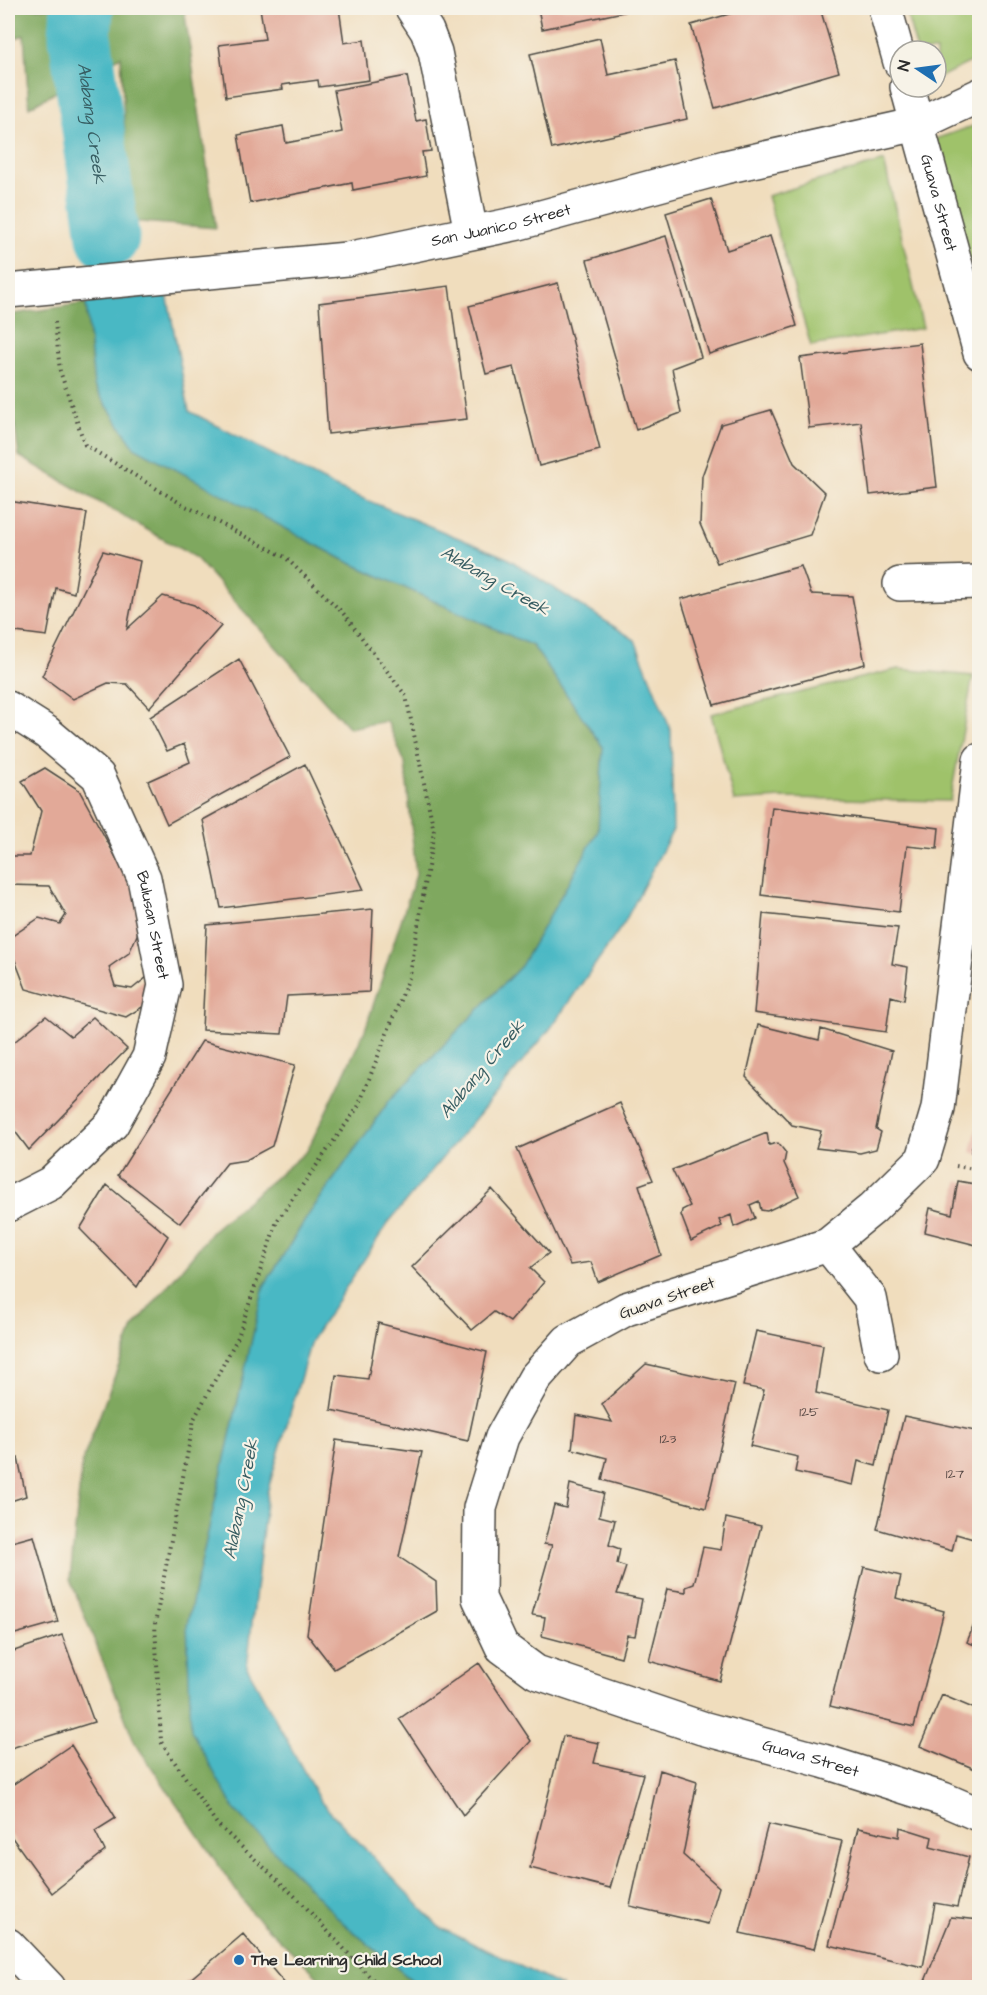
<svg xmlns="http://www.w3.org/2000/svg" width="987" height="1995" font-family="'Architects Daughter',sans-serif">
<rect width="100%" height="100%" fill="#f7f3e8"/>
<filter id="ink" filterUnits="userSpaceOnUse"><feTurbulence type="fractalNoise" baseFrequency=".0167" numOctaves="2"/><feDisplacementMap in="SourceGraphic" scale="12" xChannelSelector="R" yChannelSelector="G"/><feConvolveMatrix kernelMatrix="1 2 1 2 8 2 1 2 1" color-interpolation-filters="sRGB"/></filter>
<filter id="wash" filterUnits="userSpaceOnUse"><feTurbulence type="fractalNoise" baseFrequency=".008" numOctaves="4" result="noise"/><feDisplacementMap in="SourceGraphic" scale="24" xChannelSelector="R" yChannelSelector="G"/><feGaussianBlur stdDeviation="1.35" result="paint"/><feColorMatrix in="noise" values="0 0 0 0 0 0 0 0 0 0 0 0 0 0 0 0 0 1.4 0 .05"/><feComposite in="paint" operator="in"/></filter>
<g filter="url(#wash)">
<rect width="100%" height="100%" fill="#f0ddbd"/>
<!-- green -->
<path fill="#9fc26b" stroke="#65764b" stroke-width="1.5" d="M905,8H979V58L936,79V51H917Z
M979,124V291L932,140Z
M884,161L923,328L811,346L767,196Z
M898,669L973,676L950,801L782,798L734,801L711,714Z"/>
<!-- forest -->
<path fill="#7fa85f" stroke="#556a45" stroke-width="1.5" d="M8,8H184L216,228L129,221L121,56L29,107L24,35L8,41Z
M86,303L94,386L134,447L346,561L533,646L603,747L598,831L521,966L390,1100L309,1214L264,1286L187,1625L343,1923L420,1987H329L250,1911L135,1743L70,1579L82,1462L133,1328L215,1228L307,1151L365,1030L416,875L405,763L387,721L349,728L196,558L19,456L8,376V315Z"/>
<!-- water -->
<path fill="#4ab8c4" stroke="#3a7278" stroke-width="1.5" d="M167,294L189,411L335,487L507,558L635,640L671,731L673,830L624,923L550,1029L388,1223L311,1341L267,1493L247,1667L320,1801L439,1927L563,1987H420L343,1923L234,1809L191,1730L187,1625L264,1286L309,1214L390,1100L521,966L598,831L603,747L533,646L346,561L134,447L94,386L86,303Z"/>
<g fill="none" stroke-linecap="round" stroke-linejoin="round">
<!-- river -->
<path stroke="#4ab8c4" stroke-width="63" id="s1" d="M82,8L80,36L108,237"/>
</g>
<g id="blocks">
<!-- building -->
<path fill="#e2a998" d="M260,8H339L344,43L364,40L369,80L319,87L318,80L282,85L283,89L226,97L219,45L265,39Z
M538,8H627L628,11L542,29Z
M750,8H820L839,72L715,108L691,25Z
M600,38L608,75L675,61L687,119L552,149L530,54Z
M407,76L416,121L426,119L431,151L422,152L426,176L353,190L352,183L250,203L238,135L283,126L286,143L342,132L334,90Z
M711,199L727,250L770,236L797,326L709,354L666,213Z
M666,236L701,357L672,368L681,413L636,430L587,260Z
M558,283L600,450L539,466L514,367L486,374L469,306Z
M449,286L467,419L328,434L319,303Z
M920,343L937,487L870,495L861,422L809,428L800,358Z
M771,410L794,463L825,493L810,535L717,563L700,524L702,476L721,424Z
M8,501L87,513L74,593L56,588L47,636L8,631Z
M103,551L140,561L127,629L163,596L194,605L221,626L149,708L127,684L108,683L73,699L42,676Z
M801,566L811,594L852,596L865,664L714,705L681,599Z
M239,659L290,757L167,824L148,781L190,762L184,744L167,751L150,717Z
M305,764L364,890L221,908L203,820Z
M45,768L79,790L143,907L137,935L129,953L109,967L115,986L132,989L147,977L154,1000L126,1017L26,989L8,942V939L39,918L60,924L66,915L49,886L8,885V856H30L41,811L22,781Z
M772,807L939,828L937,849L907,846L899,912L761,895Z
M373,909L369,992L287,996L282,1034L202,1030L207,925Z
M763,914L898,928L892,964L908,967L904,1000L891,996L886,1032L754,1013Z
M46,1016L71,1036L93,1017L127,1049L29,1150L8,1122V1047Z
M758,1025L819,1040L821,1029L892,1051L876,1129L881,1132L876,1149L860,1153L816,1148L821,1131L792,1125L746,1077Z
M202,1041L295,1065L272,1146L246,1160L227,1163L180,1223L118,1175Z
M620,1103L653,1180L639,1185L661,1255L598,1282L591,1262L570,1265L517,1149Z
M979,1118H980V1155L971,1152Z
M767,1133L769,1145L778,1143L786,1153L784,1163L799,1196L767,1211L761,1210L759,1201L750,1205L755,1218L734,1227L731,1215L719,1220L722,1226L691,1241L681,1215L682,1210L690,1206L672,1170Z
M958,1181L980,1185V1246L925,1232L930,1208L952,1214Z
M107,1185L168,1236L137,1287L80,1229Z
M492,1189L549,1253L530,1268L544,1282L510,1322L494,1312L472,1330L412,1267Z
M378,1323L487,1352L468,1441L331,1410L336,1375L368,1379Z
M756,1331L823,1345L816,1393L888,1410L876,1466L858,1461L853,1485L795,1472L798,1457L750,1446L764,1390L743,1386Z
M646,1364L735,1384L706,1508L602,1480L607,1458L572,1449L576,1415L612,1422L602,1404Z
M904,1416L980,1432V1541L956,1534L952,1551L877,1529Z
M336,1440L422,1452L399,1557L436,1582L437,1611L334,1669L307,1634Z
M18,1458L26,1496L8,1502V1460Z
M570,1484L604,1493L599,1516L615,1520L609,1545L620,1549L617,1564L626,1567L617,1594L642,1599L635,1636L627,1635L621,1657L542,1636L545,1617L532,1615L552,1545L544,1544L554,1505L566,1508Z
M726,1518L761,1526L720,1681L649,1661L667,1589L686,1592V1587L694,1584L703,1547L721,1550Z
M34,1536L58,1622L8,1636V1543Z
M864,1567L901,1576L896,1598L944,1611L914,1727L830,1706Z
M979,1612H980V1647L967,1642Z
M62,1635L94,1722L8,1749V1653Z
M479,1663L531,1741L463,1815L399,1719Z
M942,1695L980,1711V1771L920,1746Z
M563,1736L599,1743L594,1763L643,1774L610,1888L530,1868Z
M71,1745L116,1818L95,1831L105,1851L52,1893L8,1832V1788Z
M660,1770L697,1782L683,1855L719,1887L708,1924L630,1906Z
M768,1824L842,1841L814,1949L740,1933Z
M900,1827L932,1837L930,1847L969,1857L957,1907L935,1903L923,1967L829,1945L858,1828L899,1837Z
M951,1917L980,1920V1988L923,1986Z
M243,1934L286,1985L284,1988H180Z"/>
</g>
</g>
<g filter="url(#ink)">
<use href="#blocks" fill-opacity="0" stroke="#494641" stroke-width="1.5"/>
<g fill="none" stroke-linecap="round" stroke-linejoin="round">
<!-- minor casing -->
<g stroke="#494641" stroke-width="36">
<g id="minor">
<path d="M412,8L427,31L435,52L471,232"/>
<path d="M885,8L900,62"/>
<path id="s2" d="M907,87L980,353"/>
<path id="s3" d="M8,291L347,259L519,223L725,167L918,124L980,95"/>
<path d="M900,584L980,582"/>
<path id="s4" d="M8,708L46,732L98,776L144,878L165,985L149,1057L112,1124L51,1183L8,1205"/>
<path id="s5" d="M980,760L938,1109L923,1159L872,1209L828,1245L626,1309L568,1341L535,1378L502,1437L480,1508L479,1598L502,1647L536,1672L702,1728L823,1761L943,1799L980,1815"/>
<path d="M828,1245L870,1298L881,1354"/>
<path d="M8,1945L49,1988"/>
</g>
</g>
<!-- path -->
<path stroke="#494641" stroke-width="4" stroke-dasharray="1.5 4.5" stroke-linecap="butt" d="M55,322L60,371L85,445L180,503L285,557L343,613L406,696L434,831L410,975L358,1107L277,1221L238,1337L194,1419L155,1624L161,1742L217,1824L300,1901L369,1976L383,1988
M956,1166L980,1170"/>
<!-- minor -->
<use href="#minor" stroke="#fff" stroke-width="33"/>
</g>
</g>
<!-- markers -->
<circle fill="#1f6fb2" stroke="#f7f3e8" stroke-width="2" cx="239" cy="1960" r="6"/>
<g text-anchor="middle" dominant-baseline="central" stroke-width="4.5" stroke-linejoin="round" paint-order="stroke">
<!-- number labels -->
<g font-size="14" fill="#594a46">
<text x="809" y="1412">125</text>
<text x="668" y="1439">123</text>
<text x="955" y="1474">127</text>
</g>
<!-- street labels -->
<g font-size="16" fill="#2b2b2b" stroke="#f7f3e8">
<text stroke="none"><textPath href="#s2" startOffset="120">Guava Street</textPath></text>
<text stroke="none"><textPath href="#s3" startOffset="498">San Juanico Street</textPath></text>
<text stroke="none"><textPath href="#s4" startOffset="273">Bulusan Street</textPath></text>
<text transform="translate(667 1298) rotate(-19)">Guava Street</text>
<text stroke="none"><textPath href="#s5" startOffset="1476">Guava Street</textPath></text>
</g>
<!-- poi labels -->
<g font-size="16" font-weight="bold" fill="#2b2b2b" stroke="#f7f3e8" text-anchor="start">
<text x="251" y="1960">The Learning Child School</text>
</g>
<!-- water labels -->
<g font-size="18" font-style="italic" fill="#365c61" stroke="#f7f3e8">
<text stroke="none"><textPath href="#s1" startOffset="116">Alabang Creek</textPath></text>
<text transform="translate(495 581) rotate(30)">Alabang Creek</text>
<text transform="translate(482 1069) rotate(-50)">Alabang Creek</text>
<text transform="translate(241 1499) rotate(-79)">Alabang Creek</text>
</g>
</g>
<!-- margin -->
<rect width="987" height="1995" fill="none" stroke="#f7f3e8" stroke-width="30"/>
<!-- north arrow -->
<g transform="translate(918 69) rotate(283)"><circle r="28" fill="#f7f3e8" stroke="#a5a39c" stroke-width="1.5"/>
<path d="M0-4.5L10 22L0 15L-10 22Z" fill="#1f6fb2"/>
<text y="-9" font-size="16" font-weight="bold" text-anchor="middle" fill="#2b2b2b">N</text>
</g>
</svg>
